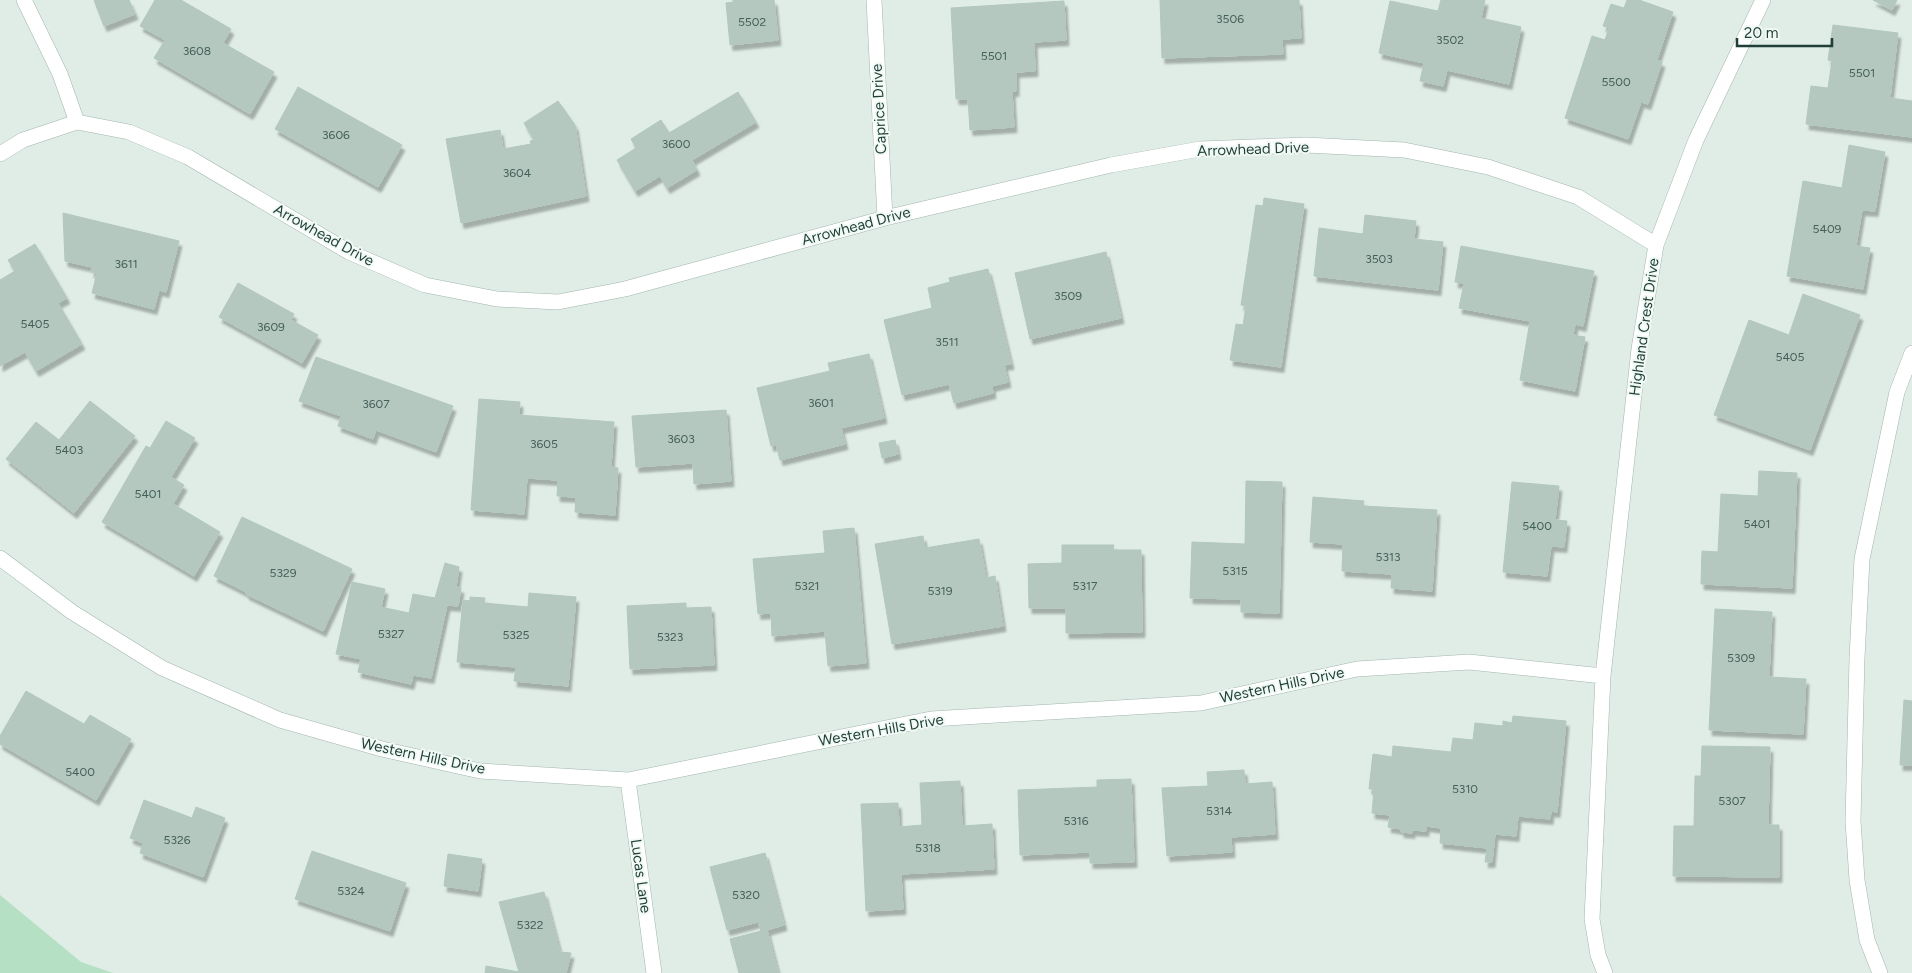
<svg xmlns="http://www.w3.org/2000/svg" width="1912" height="973" font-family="Figtree,sans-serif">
<defs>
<filter id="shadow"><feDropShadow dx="3" dy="5.5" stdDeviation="1" flood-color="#0004"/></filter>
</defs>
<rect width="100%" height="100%" fill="#e0ede7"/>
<!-- green -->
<path fill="#b6e0c3" d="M0,895L81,962L113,973H0Z"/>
<!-- building -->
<path fill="#b5c8c0" stroke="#b2c7bf" filter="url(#shadow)" d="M94,0H129L135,14L104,26Z
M155,0H181L231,29L223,43L274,72L250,114L154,58L165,40L140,26Z
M733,0H774L778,40L730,45L726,3L733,2Z
M1160,0H1299L1301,38L1282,39L1283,54L1162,58Z
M1441,0H1485L1481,18L1521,27L1509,84L1447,70L1443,86L1420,81L1424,63L1379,53L1390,1L1438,11Z
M1627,0H1639L1673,12L1657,60L1662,62L1648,104L1641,102L1628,139L1565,118L1592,36L1605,40L1609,28L1603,26L1611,4L1624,8Z
M1873,0H1897L1892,10Z
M1064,1L1066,40L1034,42L1035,71L1016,72V91H1012L1014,127L970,130L968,99H956L951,8Z
M1833,25L1898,33L1890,98L1912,101V137L1806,124L1811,86L1828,88L1832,61L1828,60Z
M298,87L402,145L378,187L275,129Z
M738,92L756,122L692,160L697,170L667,188L660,176L635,191L617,160L636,148L631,139L661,120L669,133Z
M558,101L575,125L586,196L461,223L446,139L500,130L503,149L531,144L530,141L534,140L524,123Z
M1849,145L1885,152L1875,211L1862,210L1856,246L1870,248L1863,289L1787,276L1803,181L1842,188Z
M1264,198L1304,204L1281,367L1230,360L1236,324L1243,325L1246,306L1241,305L1256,205L1263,206Z
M63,213L179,241L166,292L159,290L154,309L92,293L97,273L91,272L92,267L65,261Z
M1365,215L1416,221L1414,239L1443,242L1438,290L1314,276L1319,228L1363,234Z
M35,244L67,298L58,303L82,344L36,371L25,352L0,366V280L15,271L8,260Z
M1461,246L1594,271L1583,326L1575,324L1573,335L1585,337L1575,391L1520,380L1530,321L1459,308L1464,283L1455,282Z
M1106,252L1121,318L1030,339L1015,273Z
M988,269L1011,364L1004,365L1008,382L992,386L993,393L954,403L949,384L902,395L884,320L932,308L928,288L950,282L949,278Z
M238,283L294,314L291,320L318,335L302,363L219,317Z
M1803,294L1860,315L1810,450L1714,415L1749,320L1789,335Z
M869,354L884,418L841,428L845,444L780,460L776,444L771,446L757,388L830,371L828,363Z
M316,357L453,406L436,452L376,430L373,439L338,426L341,416L299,401Z
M479,399L520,402L519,415L614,422L611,467L618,468L615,515L575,512L576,497L557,496L558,480L527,478L524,514L471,510Z
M90,401L135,436L74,513L6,459L36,422L59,440Z
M726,410L731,481L694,484L693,463L636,467L632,416Z
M166,421L195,438L171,477L184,485L173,504L220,532L194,576L102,522L146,446L150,448Z
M895,440L898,454L882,458L879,443Z
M1759,471L1797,473L1792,588L1701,584L1702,551L1718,552L1721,494L1758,496Z
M1246,481L1282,482L1279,613L1241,612V599L1190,598L1192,542L1245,544Z
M1512,482L1559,486L1555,520L1567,521L1564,547L1551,546L1547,576L1503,572Z
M1313,497L1364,501L1363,506L1437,510L1432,591L1391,588L1392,574L1342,571L1343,544L1310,542Z
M242,517L352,569L323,631L246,594V592L214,576Z
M854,528L866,663L828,666L825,631L772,636L771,613L758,614L753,559L825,553L823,531Z
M923,536L925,548L979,539L986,578L995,576L1003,626L892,644L875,544Z
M1062,545H1114L1113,550H1141L1142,632L1066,633V608H1029L1028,564L1062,563Z
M445,563L459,567L456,587L461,588L458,606L447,605L431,678L413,675L411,684L358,672L361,659L336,654L352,582L385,589L381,607L409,613L413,594L435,598Z
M529,593L576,597L568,686L514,681L516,667L457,662L463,600L470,601V597L485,598L484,603L528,607Z
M686,603V608L711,607L714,665L630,669L627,606Z
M1715,609L1772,612L1769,677L1806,679L1803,734L1709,730Z
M26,691L84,724L90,715L131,739L96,800L0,744V736Z
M1904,700L1912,701V765H1900Z
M1513,716L1566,721L1557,812L1551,811L1550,819L1518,816L1516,836L1495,834L1492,862H1485L1487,848L1440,843L1441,828L1426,826V831L1412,830V833L1401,832V829L1388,827L1390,815L1372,813L1374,789H1369L1373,754L1392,757L1393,746L1451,752L1453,738L1473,740L1475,723L1503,726V721L1512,723Z
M1702,746L1770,747L1768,825H1779V877L1673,876L1674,826H1694L1695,776H1701Z
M1244,770L1245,784L1272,782L1275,834L1231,837L1232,852L1167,856L1162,788L1208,786L1207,772Z
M1131,779L1134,862L1090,863V852L1020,855L1018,790L1097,787V780Z
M960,781L962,826L992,824L994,869L901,874L903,909L866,911L861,804L898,803L899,827L922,825L920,783Z
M144,800L192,818L196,807L225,818L203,877L140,853L143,843L130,838Z
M312,851L406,883L390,931L295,899Z
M765,853L784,925L767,930L778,973H739L730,939L761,931L758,922L727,930L710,867Z
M448,854L482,859L478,891L444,886Z
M544,892L560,952L571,953L566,973H485L486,966L519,972L499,902Z"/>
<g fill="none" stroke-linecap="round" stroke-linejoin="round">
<!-- minor casing -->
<g stroke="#a2b5af" stroke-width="16">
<path id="minor" d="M24,0L60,74L77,122
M874,0L885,218
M0,154L23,140L77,122L129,132L188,157L349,252L425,285L497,299L558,302L625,289L885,218L1111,165L1200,149L1306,145L1404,150L1488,167L1578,197L1656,245
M0,558L72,612L162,668L280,720L382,749L480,771L628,780L931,719L1201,703L1357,669L1469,662L1603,676
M628,780L654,973
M1605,973L1598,955L1592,919L1603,676L1639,349L1656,245L1696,140L1763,0
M1880,973L1867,940L1857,880L1853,821L1857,658L1862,559L1897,392L1912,353"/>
</g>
<!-- minor -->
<use href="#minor" stroke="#fff" stroke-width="15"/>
</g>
<g text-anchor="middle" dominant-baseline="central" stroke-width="4" stroke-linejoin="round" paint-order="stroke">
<!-- number labels -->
<g font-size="12" fill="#446159">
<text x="1230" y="19">3506</text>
<text x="752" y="22">5502</text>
<text x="1450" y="40">3502</text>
<text x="197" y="51">3608</text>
<text x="994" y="56">5501</text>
<text x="1862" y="73">5501</text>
<text x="1616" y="82">5500</text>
<text x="336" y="135">3606</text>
<text x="676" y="144">3600</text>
<text x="517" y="173">3604</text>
<text x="1827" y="229">5409</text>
<text x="1379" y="259">3503</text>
<text x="126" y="264">3611</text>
<text x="1068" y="296">3509</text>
<text x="35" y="324">5405</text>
<text x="271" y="327">3609</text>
<text x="947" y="342">3511</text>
<text x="1790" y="357">5405</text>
<text x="821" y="403">3601</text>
<text x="376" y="404">3607</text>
<text x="681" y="439">3603</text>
<text x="544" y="444">3605</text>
<text x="69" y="450">5403</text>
<text x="148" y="494">5401</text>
<text x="1757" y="524">5401</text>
<text x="1537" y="526">5400</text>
<text x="1388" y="557">5313</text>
<text x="1235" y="571">5315</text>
<text x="283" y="573">5329</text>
<text x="807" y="586">5321</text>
<text x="1085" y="586">5317</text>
<text x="940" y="591">5319</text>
<text x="391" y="634">5327</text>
<text x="516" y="635">5325</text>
<text x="670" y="637">5323</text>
<text x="1741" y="658">5309</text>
<text x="80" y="772">5400</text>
<text x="1465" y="789">5310</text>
<text x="1732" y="801">5307</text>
<text x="1219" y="811">5314</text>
<text x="1076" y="821">5316</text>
<text x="177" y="840">5326</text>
<text x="928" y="848">5318</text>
<text x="351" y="891">5324</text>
<text x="746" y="895">5320</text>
<text x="530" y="925">5322</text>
</g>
<!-- street labels -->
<g font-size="15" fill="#1f3f37" stroke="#f1f9f5">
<text transform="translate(879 109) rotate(-93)">Caprice Drive</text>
<text transform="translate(1253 149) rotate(-2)">Arrowhead Drive</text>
<text transform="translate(856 226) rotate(-15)">Arrowhead Drive</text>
<text transform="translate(324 235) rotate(29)">Arrowhead Drive</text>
<text transform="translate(1644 327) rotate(-82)">Highland Crest Drive</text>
<text transform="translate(1282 685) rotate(-12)">Western Hills Drive</text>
<text transform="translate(881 730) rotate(-10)">Western Hills Drive</text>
<text transform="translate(423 756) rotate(12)">Western Hills Drive</text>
<text transform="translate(641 876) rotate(82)">Lucas Lane</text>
</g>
</g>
<!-- scale -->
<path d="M1737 38v8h95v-8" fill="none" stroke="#1f3f37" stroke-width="2.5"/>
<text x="1744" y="38" font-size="15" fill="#1f3f37" stroke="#f1f9f5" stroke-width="4" paint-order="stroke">20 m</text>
</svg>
